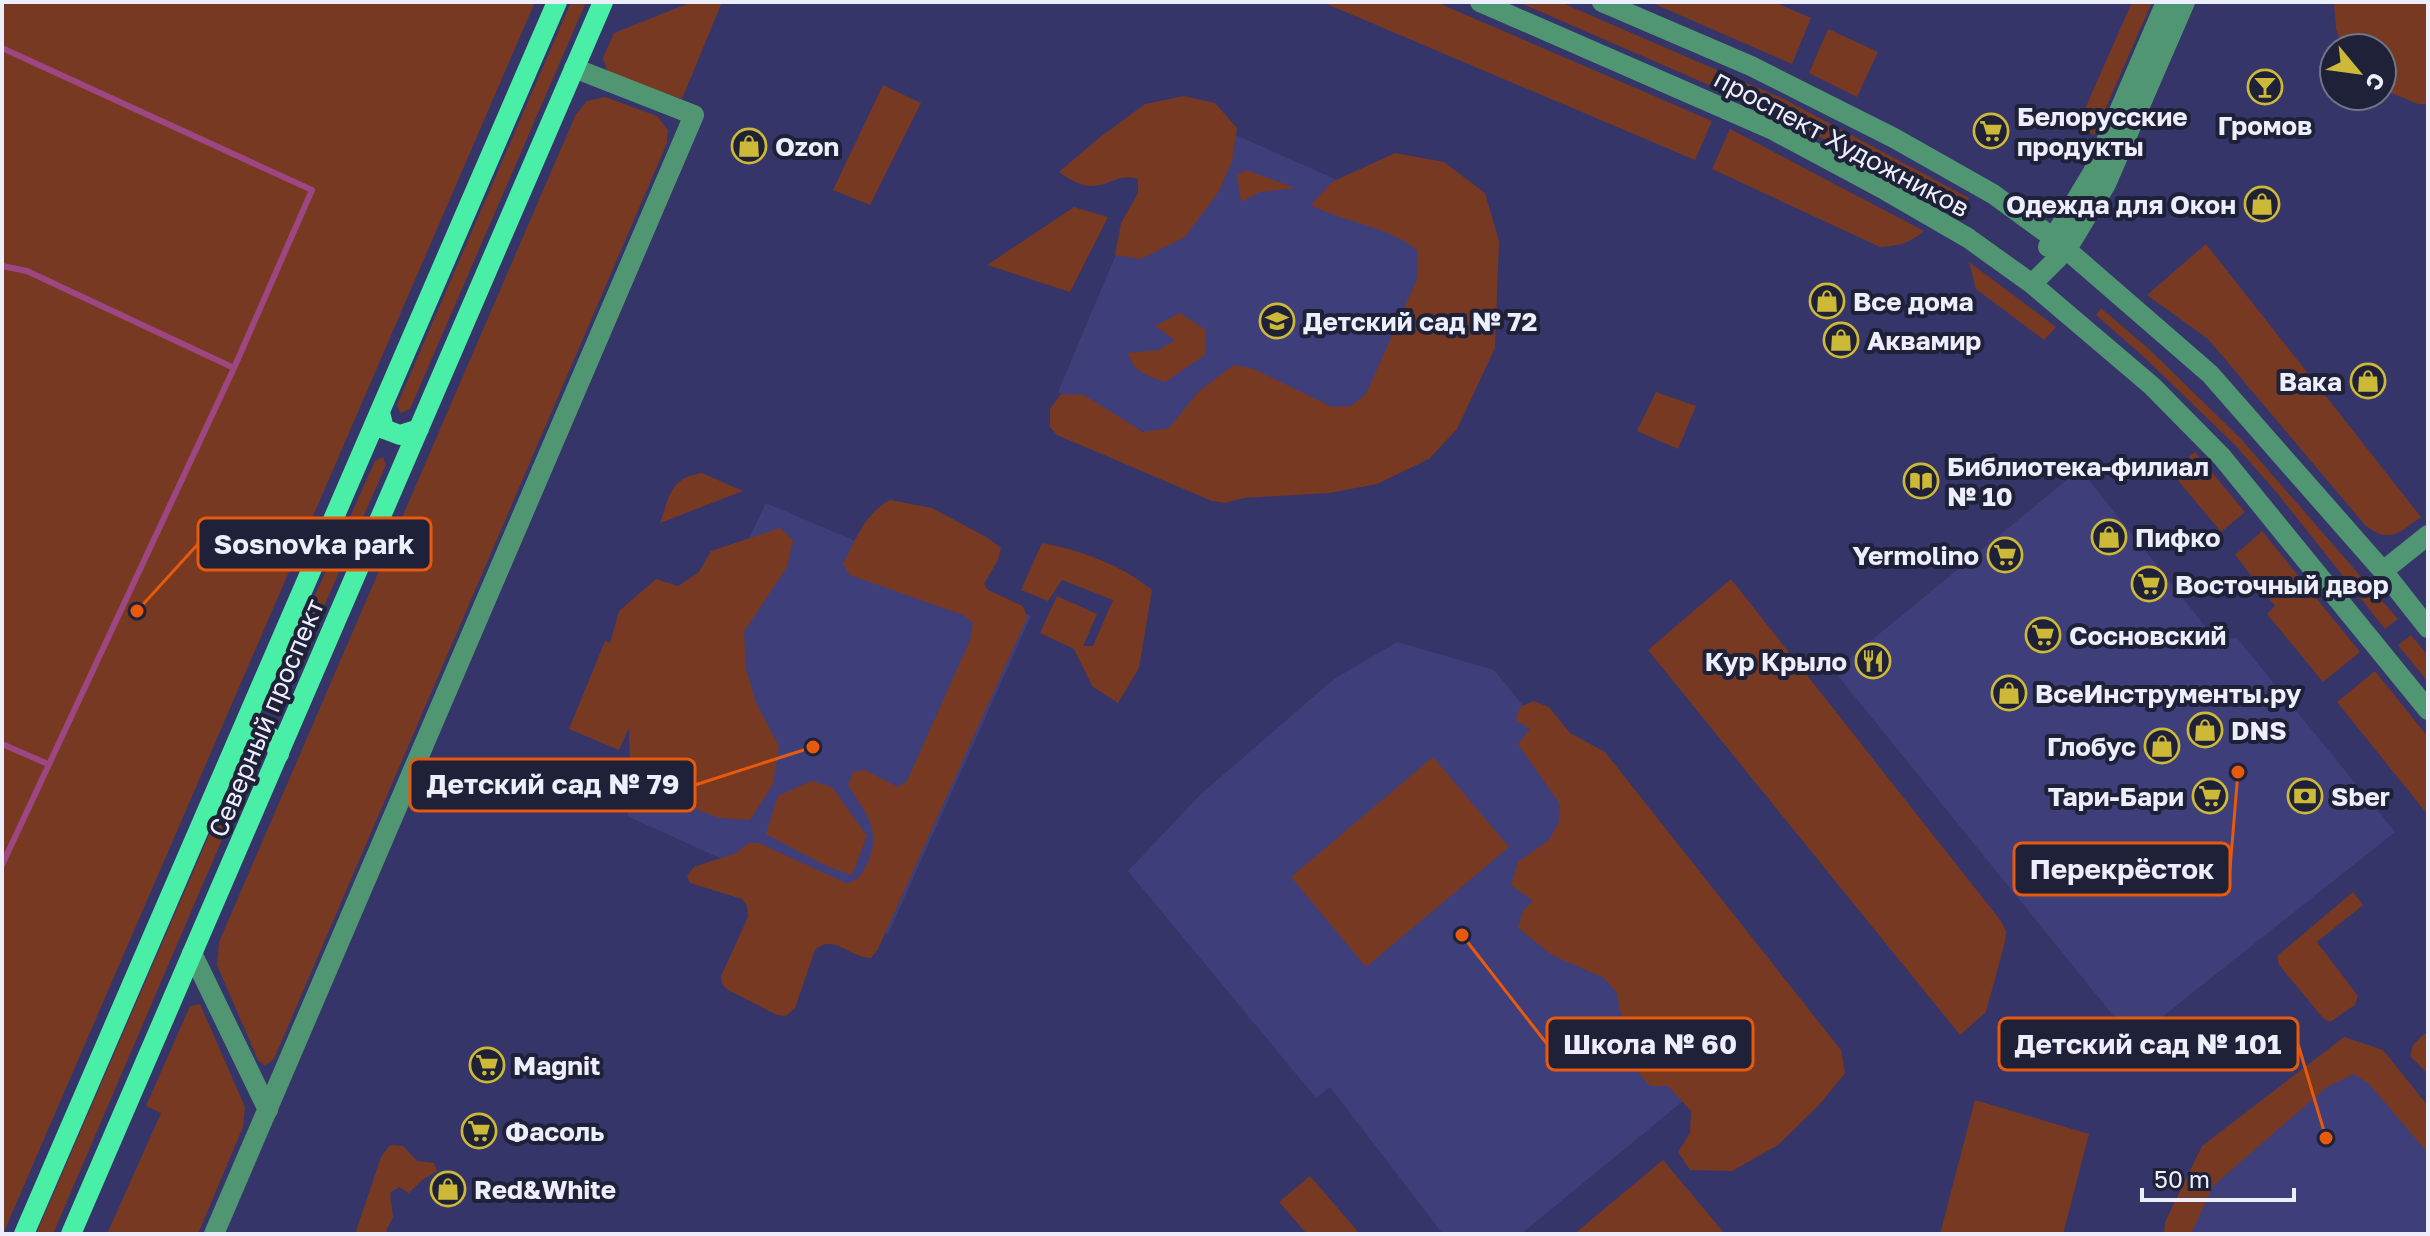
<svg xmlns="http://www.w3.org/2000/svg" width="2430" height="1236" font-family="'Golos Text',sans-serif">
<rect width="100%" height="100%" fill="#353569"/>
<!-- built -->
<path fill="#3e3f7a" d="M1231,133L1496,250L1409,458L1249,480L1058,392L1147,181Z
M2080,469L2216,640L2237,638L2395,832L2133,1040L1834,671Z
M766,503L1031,616L888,934L627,816L681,679Z
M1397,642L1494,670L1599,798L1799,1006L1521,1234H1443L1330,1087L1316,1098L1128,871L1201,794L1334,679Z
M2347,1041L2428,1114V1234H2176L2175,1227L2194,1162Z"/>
<!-- green -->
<path fill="#773922" d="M2,2H535L3,1234H2Z
M571,2H586L410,409L400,413L397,405Z
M692,2H722L682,99L608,74L603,58L614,33Z
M1322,2H1436L1712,121L1695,160Z
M1518,2H1560L1784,99L1969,198L1962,212L1778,115Z
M1650,2H1774L1811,18L1792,64Z
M2132,2H2152L2094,135L2077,127Z
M2334,2H2428V104H2418L2382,89V48H2343L2336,29Z
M1828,29L1878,52L1857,97L1809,73Z
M883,85L921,103L870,205L833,190Z
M1184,96L1215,103L1237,128L1232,161L1219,191L1185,237L1141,259L1115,255L1121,223L1138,193V179C1118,174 1113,184 1094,186C1081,187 1069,179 1059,172L1099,138L1145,104Z
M605,97L657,116L668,130L667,143L274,1059L265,1066L258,1060L217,965L219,942L576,114L587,101Z
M1730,129L1924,231C1910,243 1898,246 1880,247L1712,169Z
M1395,153L1444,162L1485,193L1499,241L1495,348L1457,429L1429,459L1377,484L1329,493L1243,498L1226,503L1212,501L1057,435L1050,427V409L1061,394L1084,395L1143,432L1169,428L1199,391L1234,365L1254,369L1332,407L1351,406L1366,394L1418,277L1417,250C1388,226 1345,223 1311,205L1332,182Z
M1246,170L1295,188L1260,192L1241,202L1237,175Z
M1074,207L1108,217L1070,292L987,265Z
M2206,244L2421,517C2399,532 2390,545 2365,525L2208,339L2147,295Z
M1969,262L2056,327L2044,340L1976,289Z
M2101,308L2150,350L2241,439L2398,619L2385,629L2278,494L2234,444L2144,357L2096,315Z
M1180,313L1206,330L1205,355L1165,382C1148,376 1133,372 1128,353L1159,350L1175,340L1155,326Z
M1656,392L1696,406L1678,449L1637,431Z
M2195,452L2245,512L2221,532L2171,472Z
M383,457L386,465L279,709L271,713L266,705L375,461Z
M702,473L743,491L660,523C670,495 670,478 702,473Z
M890,500L932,508L988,538L1001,548L998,560L984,584L988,590L1021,605L1024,608L1027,618L878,949L871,958C850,958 834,933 815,950L795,1008L786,1016L777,1015L728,990L722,984L721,976L748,917L747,906L742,899L690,883L687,876L694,867L736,853L749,843H759L846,883C857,881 860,877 865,868C884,832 867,815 848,785L853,772L865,770L898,787L907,781L970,640L973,623L963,615L850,575L843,564C856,539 864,514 890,500Z
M780,528L793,540L787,567L744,632L746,669L756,703L779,746L773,784L750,820L719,818L683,804L651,799L630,766L629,728L619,750L569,729L605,641L610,643L619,611L656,579L678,586L699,572L711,551Z
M2262,531L2360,652L2323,682L2267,614L2275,606L2235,555Z
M1042,543C1080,550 1122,565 1152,590L1139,668L1118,703L1092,686L1074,649L1040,633L1057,596L1097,614L1083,646H1093L1113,600L1062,580L1048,601L1021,590Z
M1731,579L2001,921L2006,931L2005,942L1986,1012L1960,1035L1648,650Z
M2411,635L2428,656V682L2398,645Z
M2375,671L2428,737V815L2337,702Z
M1534,701L1549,707L1570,733L1605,752L1841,1050L1845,1073L1820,1104L1778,1145L1732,1171L1690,1170L1678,1152L1690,1133L1691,1111L1668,1086H1650L1630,1063L1634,1038L1620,1012L1617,993L1604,978L1552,955L1518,928L1523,911L1533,901L1511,885L1518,862L1549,840L1559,822L1560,804L1518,744L1530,729L1516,720L1520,707Z
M250,755L254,765L53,1234H36L242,759Z
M1433,757L1509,847L1366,967L1291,877Z
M811,781L832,787L867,836L852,875L824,865L766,834L778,796Z
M2353,892L2363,905L2317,942L2358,996L2355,1005L2330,1022L2323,1018L2279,965L2277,956Z
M200,1004L245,1107L243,1127L198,1234H107L161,1113L146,1106L190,1006Z
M2424,1034H2428V1074L2410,1056L2413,1045Z
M2344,1037L2383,1050L2428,1106V1153L2369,1084L2354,1074L2327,1087L2213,1186L2191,1234H2164L2165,1222L2202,1146Z
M1975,1100L2089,1134L2063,1234H1940Z
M390,1145L403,1146L417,1161L434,1163L437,1171L422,1180L409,1193L399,1187L390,1193L393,1217L386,1231L392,1234H355L381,1157Z
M1663,1160L1725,1234H1574Z
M1310,1176L1360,1234H1307L1279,1202Z"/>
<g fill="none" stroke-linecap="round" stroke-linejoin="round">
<!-- stream -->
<path stroke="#9d4682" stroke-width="6" d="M2,48L312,190L234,368L2,865
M2,266L27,271L234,368
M2,744L48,764"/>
<!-- minor -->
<path stroke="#509673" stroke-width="20" d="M1480,2L1771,129L1885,190L1968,238L2032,284L2152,386L2222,457L2428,710
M1602,2L1751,66L1894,138L1993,194L2052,237L2210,374L2383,571L2428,628
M2048,247L2093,172L2166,2
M2032,284L2067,249L2106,184L2185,2
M2383,571L2428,535
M192,953L268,1110
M214,1234L694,115L574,68"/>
<!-- major -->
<path stroke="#49eea7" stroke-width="20" d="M380,412L384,429L400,435L419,429
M239,738L257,732L272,738L279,754
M24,1234L557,2
M71,1234L603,2"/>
</g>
<!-- icons -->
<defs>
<g id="bar-ring" transform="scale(1.8)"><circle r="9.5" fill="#1f2138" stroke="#ccb938" stroke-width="1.5"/><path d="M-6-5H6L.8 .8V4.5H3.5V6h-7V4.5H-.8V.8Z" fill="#ccb938"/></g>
<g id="supermarket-ring" transform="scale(1.8)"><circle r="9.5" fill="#1f2138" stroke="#ccb938" stroke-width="1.5"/><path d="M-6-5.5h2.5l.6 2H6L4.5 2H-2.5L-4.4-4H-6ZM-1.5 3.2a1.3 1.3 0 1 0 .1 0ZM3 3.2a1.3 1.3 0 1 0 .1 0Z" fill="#ccb938"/></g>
<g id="shop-ring" transform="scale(1.8)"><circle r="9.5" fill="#1f2138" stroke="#ccb938" stroke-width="1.5"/><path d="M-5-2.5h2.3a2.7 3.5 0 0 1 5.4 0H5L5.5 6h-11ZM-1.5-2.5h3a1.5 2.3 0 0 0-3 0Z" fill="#ccb938"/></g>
<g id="school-ring" transform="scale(1.8)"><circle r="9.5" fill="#1f2138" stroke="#ccb938" stroke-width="1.5"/><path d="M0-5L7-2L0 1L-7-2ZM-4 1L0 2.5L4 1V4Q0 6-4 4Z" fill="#ccb938"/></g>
<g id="library-ring" transform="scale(1.8)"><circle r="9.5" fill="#1f2138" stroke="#ccb938" stroke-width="1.5"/><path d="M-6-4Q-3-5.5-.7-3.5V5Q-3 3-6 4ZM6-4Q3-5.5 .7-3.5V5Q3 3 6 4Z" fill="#ccb938"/></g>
<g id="restaurant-ring" transform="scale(1.8)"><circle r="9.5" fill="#1f2138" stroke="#ccb938" stroke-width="1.5"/><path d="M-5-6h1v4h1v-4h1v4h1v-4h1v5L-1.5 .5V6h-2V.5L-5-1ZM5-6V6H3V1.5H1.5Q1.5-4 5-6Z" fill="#ccb938"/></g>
<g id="bank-ring" transform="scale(1.8)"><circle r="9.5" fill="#1f2138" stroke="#ccb938" stroke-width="1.5"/><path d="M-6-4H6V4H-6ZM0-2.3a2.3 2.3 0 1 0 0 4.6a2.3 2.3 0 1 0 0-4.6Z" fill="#ccb938"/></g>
</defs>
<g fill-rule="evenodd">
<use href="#bar-ring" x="2265" y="87"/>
<use href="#supermarket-ring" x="1991" y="131"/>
<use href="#shop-ring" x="749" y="146"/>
<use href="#shop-ring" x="2262" y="204"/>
<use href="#shop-ring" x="1827" y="301"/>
<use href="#school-ring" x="1277" y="321"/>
<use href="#shop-ring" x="1841" y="340"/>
<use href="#shop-ring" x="2368" y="381"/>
<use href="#library-ring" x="1921" y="481"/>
<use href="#shop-ring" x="2109" y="537"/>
<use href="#supermarket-ring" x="2005" y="555"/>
<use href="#supermarket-ring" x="2149" y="584"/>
<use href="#supermarket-ring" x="2043" y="635"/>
<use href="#restaurant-ring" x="1873" y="661"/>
<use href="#shop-ring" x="2009" y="693"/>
<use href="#shop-ring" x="2205" y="730"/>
<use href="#shop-ring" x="2162" y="746"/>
<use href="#supermarket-ring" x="2210" y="796"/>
<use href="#bank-ring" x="2305" y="796"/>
<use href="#supermarket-ring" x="487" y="1065"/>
<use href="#supermarket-ring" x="479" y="1131"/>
<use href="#shop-ring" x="448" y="1189"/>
</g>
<g text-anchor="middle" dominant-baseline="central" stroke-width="8" stroke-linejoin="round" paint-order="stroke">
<!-- poi labels -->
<g font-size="26" font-weight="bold" fill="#edeefb" stroke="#1f2138" text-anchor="start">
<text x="2017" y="116">Белорусские<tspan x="2017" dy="30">продукты</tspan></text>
<text x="2265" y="125" text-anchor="middle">Громов</text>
<text x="775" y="146">Ozon</text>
<text x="2236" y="204" text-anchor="end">Одежда для Окон</text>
<text x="1853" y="301">Все дома</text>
<text x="1303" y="321">Детский сад № 72</text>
<text x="1867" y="340">Аквамир</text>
<text x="2342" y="381" text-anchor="end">Вака</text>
<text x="1947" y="466">Библиотека-филиал<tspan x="1947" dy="30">№ 10</tspan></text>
<text x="2135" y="537">Пифко</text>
<text x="1979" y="555" text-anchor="end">Yermolino</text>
<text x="2175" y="584">Восточный двор</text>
<text x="2069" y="635">Сосновский</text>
<text x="1847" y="661" text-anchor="end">Кур Крыло</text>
<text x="2035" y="693">ВсеИнструменты.ру</text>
<text x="2231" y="730">DNS</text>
<text x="2136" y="746" text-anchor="end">Глобус</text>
<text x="2184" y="796" text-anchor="end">Тари-Бари</text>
<text x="2331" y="796">Sber</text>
<text x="513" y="1065">Magnit</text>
<text x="505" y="1131">Фасоль</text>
<text x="474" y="1189">Red&amp;White</text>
</g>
<!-- street labels -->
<g font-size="26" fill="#edeefb" stroke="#1f2138">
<text transform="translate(1842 143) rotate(28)">проспект Художников</text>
<text transform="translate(266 718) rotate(-67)">Северный проспект</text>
</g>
</g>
<!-- callouts -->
<path fill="none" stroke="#e8590c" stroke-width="3" d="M137 611L198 544M813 747L695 785M2238 772L2230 869M2326 1138L2298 1044M1462 935L1547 1044"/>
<g fill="#e8590c" stroke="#1f2138" stroke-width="3">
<circle cx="137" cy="611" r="8"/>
<circle cx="813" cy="747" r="8"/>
<circle cx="2238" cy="772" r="8"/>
<circle cx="2326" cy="1138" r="8"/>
<circle cx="1462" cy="935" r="8"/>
</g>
<g fill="#1f2138" stroke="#e8590c" stroke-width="3">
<rect x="198" y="518" width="233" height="52" rx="8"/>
<rect x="410" y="759" width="285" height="52" rx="8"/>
<rect x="2014" y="843" width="216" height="52" rx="8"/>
<rect x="1999" y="1018" width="299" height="52" rx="8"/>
<rect x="1547" y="1018" width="206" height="52" rx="8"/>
</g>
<g font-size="28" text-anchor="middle" font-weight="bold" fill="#edeefb">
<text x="314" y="554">Sosnovka park</text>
<text x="553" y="794">Детский сад № 79</text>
<text x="2122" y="879">Перекрёсток</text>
<text x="2148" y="1054">Детский сад № 101</text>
<text x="1650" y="1054">Школа № 60</text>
</g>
<!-- border -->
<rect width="2430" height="1236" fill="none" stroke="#edeefb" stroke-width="8"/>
<!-- north arrow -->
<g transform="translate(2358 72) rotate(119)"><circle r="38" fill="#1f2138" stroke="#717386" stroke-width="2"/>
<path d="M0-6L14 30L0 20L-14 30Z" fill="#ccb938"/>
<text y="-12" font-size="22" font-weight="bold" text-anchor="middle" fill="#edeefb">С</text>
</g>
<!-- scale -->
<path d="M2142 1188v12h152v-12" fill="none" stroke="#edeefb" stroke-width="4"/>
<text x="2154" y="1188" font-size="24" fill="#edeefb" stroke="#1f2138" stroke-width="6" paint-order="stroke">50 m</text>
</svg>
